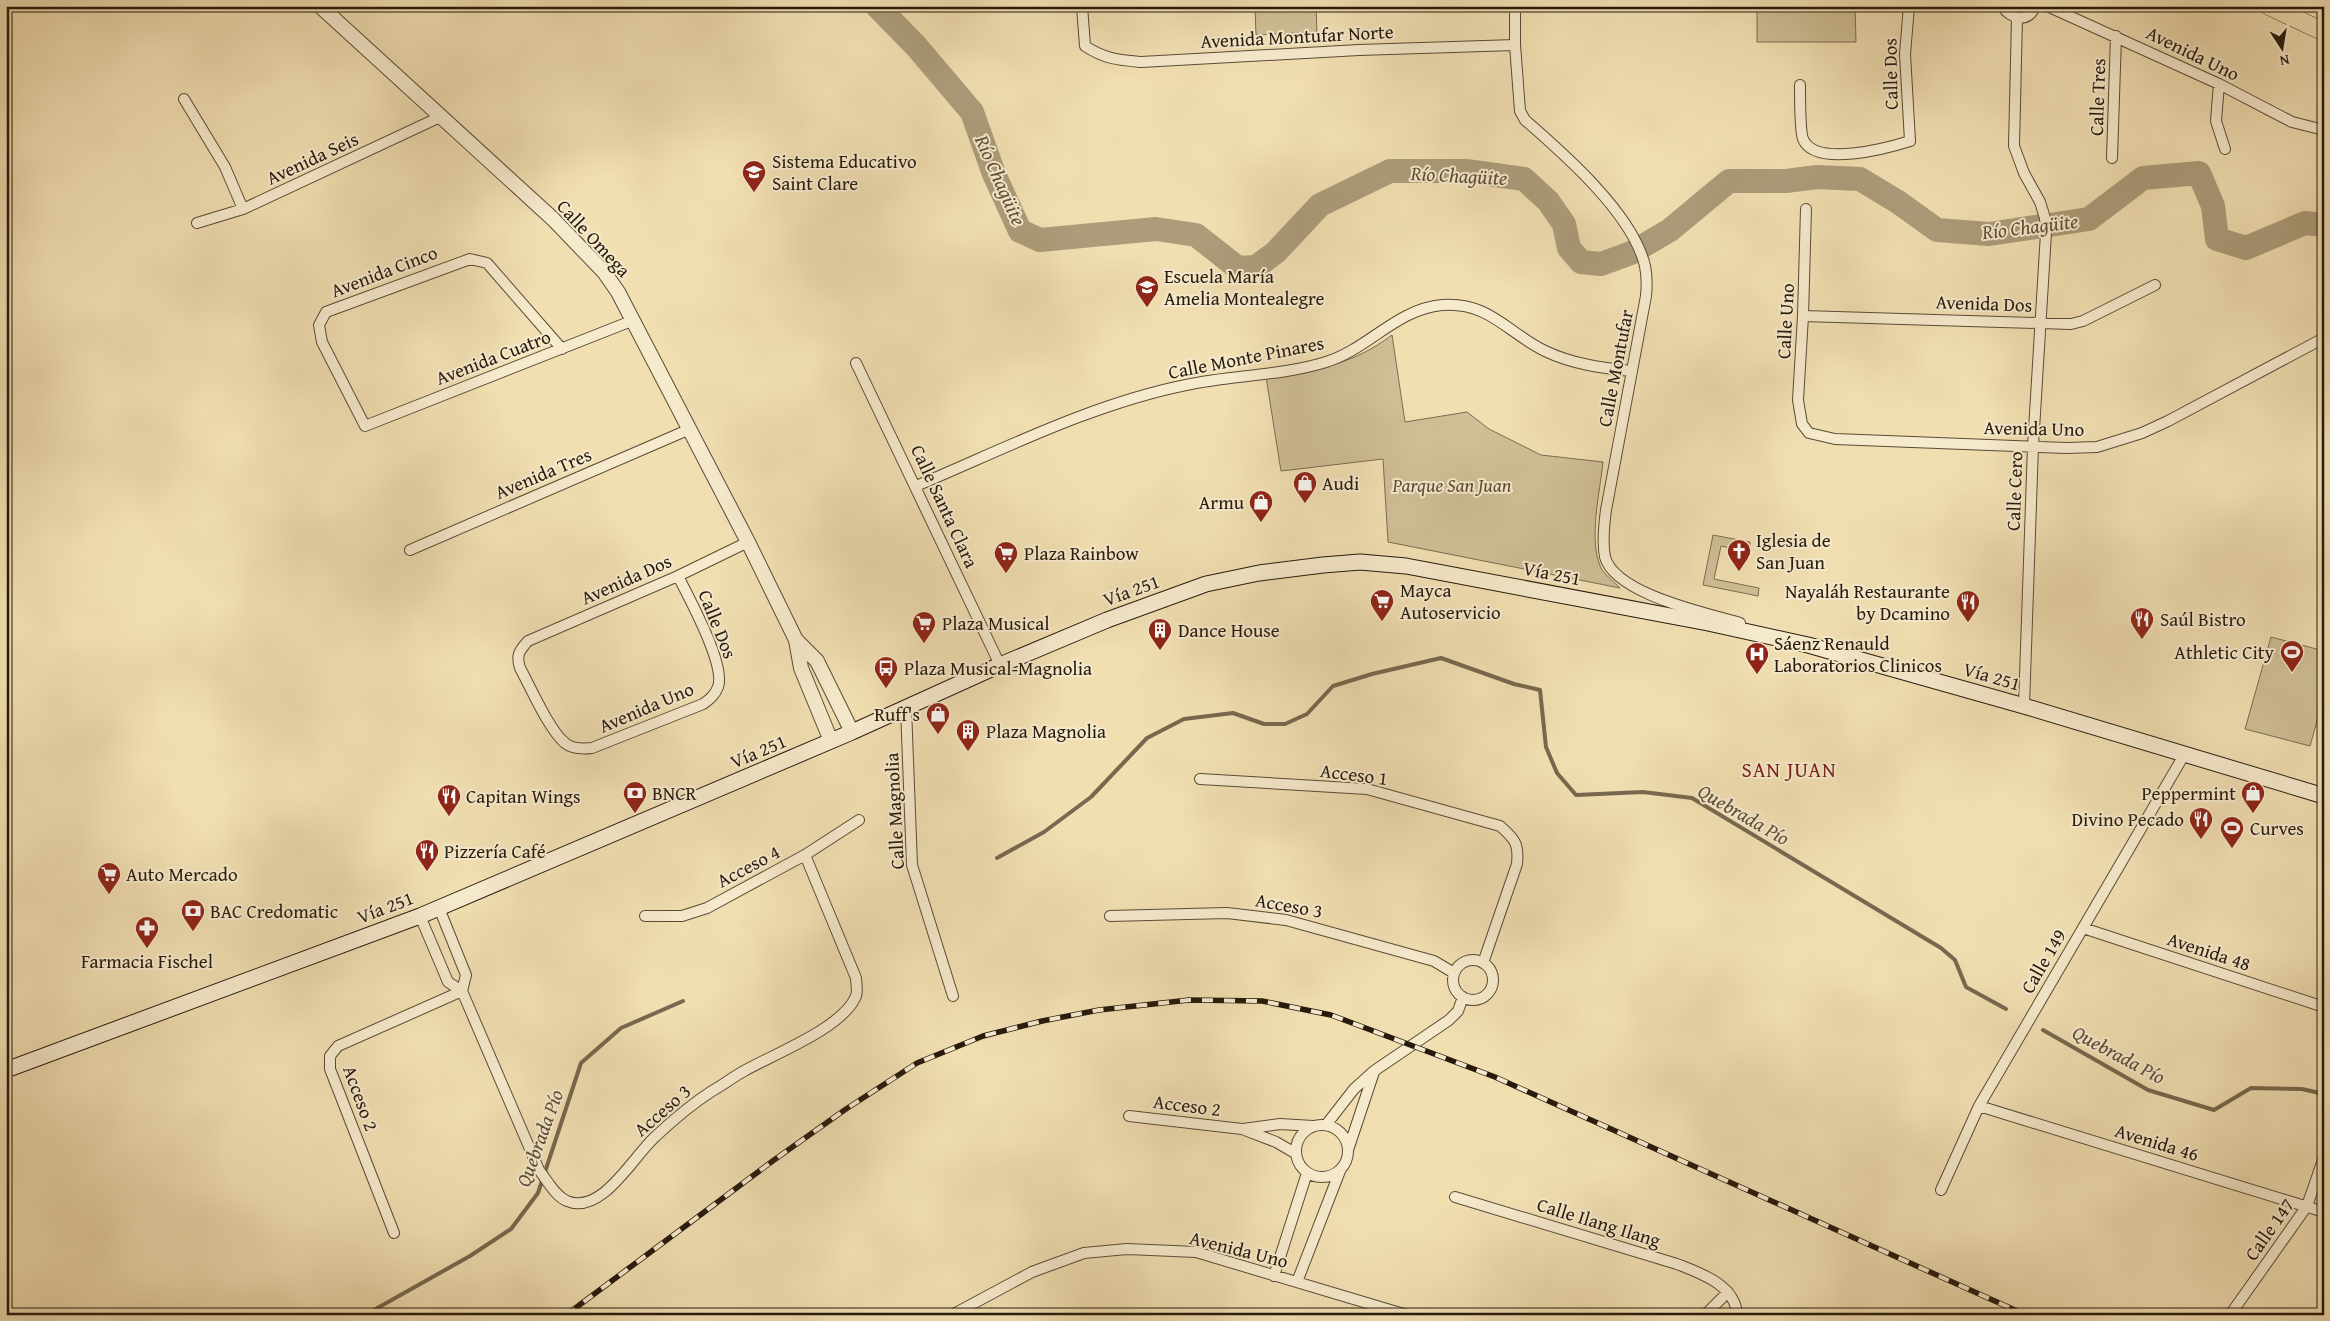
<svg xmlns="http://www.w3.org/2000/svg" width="2330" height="1321" font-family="'Gentium Book Plus',serif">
<rect width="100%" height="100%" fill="#f1dfb2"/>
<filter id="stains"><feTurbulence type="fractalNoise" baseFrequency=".004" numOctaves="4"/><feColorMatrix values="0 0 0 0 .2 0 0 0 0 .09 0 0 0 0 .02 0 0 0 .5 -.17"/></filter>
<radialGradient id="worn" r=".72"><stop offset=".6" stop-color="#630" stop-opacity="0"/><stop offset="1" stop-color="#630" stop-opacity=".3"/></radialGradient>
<!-- green -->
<path fill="#cfbe96" stroke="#7b6c51" d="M1255,6H1316L1317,32L1256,35Z
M1757,6H1855L1856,42H1757Z
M1392,335L1405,422L1467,412L1489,429L1541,455L1603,462C1600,492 1588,541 1601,568C1605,575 1614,582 1620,588L1388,542L1383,459L1281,471L1266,377C1315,371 1352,365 1392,335Z
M1713,535L1750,542L1749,552L1721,546L1714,579L1759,588L1758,596L1703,585Z
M2271,637L2324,651V696L2310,746L2245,729Z"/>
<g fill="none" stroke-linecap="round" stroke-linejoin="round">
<!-- stream -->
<path stroke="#77684e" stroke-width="4" d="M997,858L1044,832L1091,797L1147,738L1184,719L1233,713L1264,724H1285L1307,714L1333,686L1372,674L1441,658L1514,684L1540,690L1546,747L1557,773L1576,795L1643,792L1692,798L1941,948L1955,960L1966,987L2006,1009
M2043,1030L2148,1090L2214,1110L2251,1088L2302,1089L2324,1094
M365,1315L470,1256L511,1229L538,1193L581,1063L621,1028L683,1001"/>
<!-- river -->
<path stroke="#ac9c7a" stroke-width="24" d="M877,6L916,46L972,112L994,174L1020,231L1040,240L1156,229L1196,235L1238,268L1256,267L1276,252L1320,205L1390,171H1466L1524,179L1548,201L1564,224L1569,248L1581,262L1601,264L1631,253L1670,230L1729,181H1786L1817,177L1860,179L1898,202L1937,230L1989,234L2089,219L2143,178L2199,173L2213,206L2217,239L2246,248L2305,223L2324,225"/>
<!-- minor casing -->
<g stroke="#5a4b36" stroke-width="12">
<path id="minor" d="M1082,6L1085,46C1105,59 1118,60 1141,62L1359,50L1515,45
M1515,6V45L1520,111L1525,120C1564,154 1633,214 1645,266C1647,276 1647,286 1646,296L1606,510C1604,525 1602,542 1605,557C1615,594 1706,613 1740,623
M2002,6C2010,19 2029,24 2035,6
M2047,6L2219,84L2292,122L2324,130
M2017,18L2014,146L2024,173L2040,202L2045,218L2046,233L2033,446L2024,706
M2219,84L2216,121L2225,149
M1800,85C1800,97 1800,131 1803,139C1815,168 1888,148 1910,141L1905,54L1909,6
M184,99L225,167L243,209
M2112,158L2116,36
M1806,209L1803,316L1798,400L1802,424L1809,433L1835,439L2067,448L2097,447L2142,433L2168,421L2324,338
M197,223L243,209L440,117
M1803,316L2071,324L2083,321L2155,285
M562,349L487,263L470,259L326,312L319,325L322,342L365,426L634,320
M856,363L1000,665
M916,486C1004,449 1092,404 1186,385C1232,375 1281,376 1326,362C1368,349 1397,309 1442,305C1488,301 1508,333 1545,351C1572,364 1602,368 1631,371
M410,550L690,429
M678,576C689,598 726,665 718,687C715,695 710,699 703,704L592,748C583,749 572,749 565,743C549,730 531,688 520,668C516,655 519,651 528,641L678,576L748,542
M906,708L912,865L953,996
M1200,779L1367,789L1500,826C1515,839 1519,844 1517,864L1483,963
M439,908L466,975L462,991
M420,916L448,982L462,991
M645,916H682L707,908L805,855L859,820
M1110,916L1227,913L1286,920L1434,961L1454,973
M2083,928L2324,1007
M1453 980a20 20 0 1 1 40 0a20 20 0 1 1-40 0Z
M462,991L539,1170C547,1180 555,1196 567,1201C602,1216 634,1155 656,1136C673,1120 692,1104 712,1091C723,1085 733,1077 744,1071C774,1054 843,1028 856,996C858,991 856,983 856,978L805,855
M1979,1106L2324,1212
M1129,1116L1242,1129L1276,1142L1295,1153
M1296 1151a26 26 0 1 1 52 0a26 26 0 1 1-52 0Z
M1326,1125L1354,1089L1374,1071L1449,1020L1458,1011L1463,997
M1243,1129L1280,1124L1313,1126
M1348,1150L1374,1072
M1941,1190L1979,1106L2184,755
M1455,1197L1677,1264C1700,1273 1736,1285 1737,1315
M394,1233L330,1069V1056L338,1046L462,991
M1274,1276L1307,1173
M1297,1282L1340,1171
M952,1315L1032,1272L1084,1253L1127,1249L1196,1252L1407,1315
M1705,1315L1728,1292
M2230,1315L2307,1206L2324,1157"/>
</g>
<!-- tertiary casing -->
<g stroke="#5a4b36" stroke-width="16">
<path id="tertiary" d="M320,6L553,219L604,272L618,292L748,542L796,640L801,668L831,741
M796,640L817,661L852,732"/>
</g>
<!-- secondary casing -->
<g stroke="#271a0c" stroke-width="17">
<path id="secondary" d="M6,1070L420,916L852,732L1000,665L1107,620L1206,584L1259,573L1323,565L1360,562L1406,566L1708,623L1808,645L2024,706L2324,796"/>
</g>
<!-- trunk casing -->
<g stroke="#271a0c" stroke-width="19">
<path id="trunk" d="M2269,6L2324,32"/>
</g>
<!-- minor -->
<use href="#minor" stroke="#f6eacd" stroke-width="10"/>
<!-- tertiary -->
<use href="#tertiary" stroke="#f6eacd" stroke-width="14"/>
<!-- secondary -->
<use href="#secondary" stroke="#f6eacd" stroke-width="15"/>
<!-- trunk -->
<use href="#trunk" stroke="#f1dfb2" stroke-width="18"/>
<!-- rail casing -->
<g stroke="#271a0c" stroke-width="5.5">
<path id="rail" d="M566,1315L774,1160L846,1109L917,1063L983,1036L1042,1021L1099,1010L1189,1000L1262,1001L1331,1015L1495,1077L2026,1315"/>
</g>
<!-- rail -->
<use href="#rail" stroke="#f6eacd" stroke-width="4" stroke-dasharray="11" stroke-linecap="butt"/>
</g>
<!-- icons -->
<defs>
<g id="school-pin" transform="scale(1.25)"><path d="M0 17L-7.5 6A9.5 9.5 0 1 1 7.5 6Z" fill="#8f2418" stroke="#f6eacd"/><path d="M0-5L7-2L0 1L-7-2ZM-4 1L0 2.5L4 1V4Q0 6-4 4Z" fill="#fff"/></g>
<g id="shop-pin" transform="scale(1.25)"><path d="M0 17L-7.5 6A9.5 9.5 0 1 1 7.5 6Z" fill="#8f2418" stroke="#f6eacd"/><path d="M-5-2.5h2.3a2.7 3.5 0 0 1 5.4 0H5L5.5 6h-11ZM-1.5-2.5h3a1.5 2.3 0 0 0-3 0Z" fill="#fff"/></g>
<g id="church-pin" transform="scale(1.25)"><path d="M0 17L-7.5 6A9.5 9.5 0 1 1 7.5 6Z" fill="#8f2418" stroke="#f6eacd"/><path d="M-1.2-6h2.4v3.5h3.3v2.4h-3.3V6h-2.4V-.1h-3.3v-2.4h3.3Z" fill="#fff"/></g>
<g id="supermarket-pin" transform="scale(1.25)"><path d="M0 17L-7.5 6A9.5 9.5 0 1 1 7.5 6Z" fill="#8f2418" stroke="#f6eacd"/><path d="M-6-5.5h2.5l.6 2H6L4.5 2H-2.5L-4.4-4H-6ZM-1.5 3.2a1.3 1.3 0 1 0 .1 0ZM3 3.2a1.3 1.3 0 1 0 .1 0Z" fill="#fff"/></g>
<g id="restaurant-pin" transform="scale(1.25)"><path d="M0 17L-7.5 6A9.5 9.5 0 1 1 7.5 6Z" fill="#8f2418" stroke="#f6eacd"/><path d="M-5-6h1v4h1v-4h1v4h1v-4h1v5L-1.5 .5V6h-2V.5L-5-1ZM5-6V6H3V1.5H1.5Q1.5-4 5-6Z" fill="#fff"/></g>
<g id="building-pin" transform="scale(1.25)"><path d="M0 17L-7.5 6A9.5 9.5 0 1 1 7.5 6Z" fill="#8f2418" stroke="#f6eacd"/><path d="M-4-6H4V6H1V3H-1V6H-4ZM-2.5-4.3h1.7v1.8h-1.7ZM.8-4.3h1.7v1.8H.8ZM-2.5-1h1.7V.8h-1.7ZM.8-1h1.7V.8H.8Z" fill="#fff"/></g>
<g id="stadium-pin" transform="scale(1.25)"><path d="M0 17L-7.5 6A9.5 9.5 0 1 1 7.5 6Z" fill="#8f2418" stroke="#f6eacd"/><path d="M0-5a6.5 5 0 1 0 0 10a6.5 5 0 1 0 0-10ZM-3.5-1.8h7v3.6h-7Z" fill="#fff"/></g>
<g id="hospital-pin" transform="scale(1.25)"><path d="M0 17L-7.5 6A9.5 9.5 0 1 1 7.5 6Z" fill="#8f2418" stroke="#f6eacd"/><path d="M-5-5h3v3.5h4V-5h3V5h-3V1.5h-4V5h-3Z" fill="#fff"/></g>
<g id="bus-pin" transform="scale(1.25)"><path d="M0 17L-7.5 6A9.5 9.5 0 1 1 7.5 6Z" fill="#8f2418" stroke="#f6eacd"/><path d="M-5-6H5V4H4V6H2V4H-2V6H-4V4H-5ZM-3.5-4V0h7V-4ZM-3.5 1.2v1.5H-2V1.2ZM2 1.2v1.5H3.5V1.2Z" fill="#fff"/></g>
<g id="bank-pin" transform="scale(1.25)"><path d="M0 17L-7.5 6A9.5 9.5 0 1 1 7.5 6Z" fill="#8f2418" stroke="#f6eacd"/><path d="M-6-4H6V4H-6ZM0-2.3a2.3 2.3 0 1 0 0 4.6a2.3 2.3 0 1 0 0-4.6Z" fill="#fff"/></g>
<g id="pharmacy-pin" transform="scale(1.25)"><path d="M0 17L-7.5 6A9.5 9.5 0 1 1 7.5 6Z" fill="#8f2418" stroke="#f6eacd"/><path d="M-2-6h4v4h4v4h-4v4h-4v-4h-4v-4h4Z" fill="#fff"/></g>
</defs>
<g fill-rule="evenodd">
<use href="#school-pin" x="754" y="172"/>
<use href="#school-pin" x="1147" y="287"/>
<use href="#shop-pin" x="1305" y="483"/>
<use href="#shop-pin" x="1261" y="502"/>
<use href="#church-pin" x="1739" y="551"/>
<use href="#supermarket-pin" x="1006" y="553"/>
<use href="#supermarket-pin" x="1382" y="601"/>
<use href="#restaurant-pin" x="1968" y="602"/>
<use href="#restaurant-pin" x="2142" y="619"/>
<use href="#supermarket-pin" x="924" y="623"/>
<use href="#building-pin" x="1160" y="630"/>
<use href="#stadium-pin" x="2292" y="652"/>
<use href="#hospital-pin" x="1757" y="654"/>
<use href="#bus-pin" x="886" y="668"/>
<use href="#shop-pin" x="938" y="714"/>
<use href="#building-pin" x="968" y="731"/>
<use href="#bank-pin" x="635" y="793"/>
<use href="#shop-pin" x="2253" y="793"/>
<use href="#restaurant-pin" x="449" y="796"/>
<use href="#restaurant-pin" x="2201" y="819"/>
<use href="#stadium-pin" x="2232" y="828"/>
<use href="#restaurant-pin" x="427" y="851"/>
<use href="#supermarket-pin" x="109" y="874"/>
<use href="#bank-pin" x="193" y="911"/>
<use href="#pharmacy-pin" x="147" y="928"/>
</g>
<g text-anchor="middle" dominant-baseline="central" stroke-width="4" stroke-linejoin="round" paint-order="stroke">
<!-- street labels -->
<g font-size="19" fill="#271a0c" stroke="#f6eacd">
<text transform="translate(1297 36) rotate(-3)">Avenida Montufar Norte</text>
<text transform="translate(2193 53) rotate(26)">Avenida Uno</text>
<text transform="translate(1890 74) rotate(-91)">Calle Dos</text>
<text transform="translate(2097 97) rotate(-88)">Calle Tres</text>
<text transform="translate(312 158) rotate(-25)">Avenida Seis</text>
<text transform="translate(594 238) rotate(47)">Calle Omega</text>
<text transform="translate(384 271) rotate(-21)">Avenida Cinco</text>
<text transform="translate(1984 303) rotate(2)">Avenida Dos</text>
<text transform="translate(1785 321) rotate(-87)">Calle Uno</text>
<text transform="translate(493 357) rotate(-21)">Avenida Cuatro</text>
<text transform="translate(1246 357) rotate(-11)">Calle Monte Pinares</text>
<text transform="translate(1615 368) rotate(-79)">Calle Montufar</text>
<text transform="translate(2034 428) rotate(1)">Avenida Uno</text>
<text transform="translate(543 473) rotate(-23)">Avenida Tres</text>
<text transform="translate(2014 491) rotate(-88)">Calle Cero</text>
<text transform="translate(945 506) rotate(65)">Calle Santa Clara</text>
<text transform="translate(1552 573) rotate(11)">Vía 251</text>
<text transform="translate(626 579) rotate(-24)">Avenida Dos</text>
<text transform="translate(1131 590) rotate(-20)">Vía 251</text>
<text transform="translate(718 624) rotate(68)">Calle Dos</text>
<text transform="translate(1992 676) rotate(16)">Vía 251</text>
<text transform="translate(646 707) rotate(-23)">Avenida Uno</text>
<text transform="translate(758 751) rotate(-23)">Vía 251</text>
<text transform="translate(1354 774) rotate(7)">Acceso 1</text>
<text transform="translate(894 811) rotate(-93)">Calle Magnolia</text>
<text transform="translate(748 866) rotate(-28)">Acceso 4</text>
<text transform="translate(1289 905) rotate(10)">Acceso 3</text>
<text transform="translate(385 907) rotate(-21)">Vía 251</text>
<text transform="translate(2209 951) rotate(18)">Avenida 48</text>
<text transform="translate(2043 961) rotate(-60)">Calle 149</text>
<text transform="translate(361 1098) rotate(70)">Acceso 2</text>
<text transform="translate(1187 1105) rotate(7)">Acceso 2</text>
<text transform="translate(662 1110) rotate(-41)">Acceso 3</text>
<text transform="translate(2157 1142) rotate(17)">Avenida 46</text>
<text transform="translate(1599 1222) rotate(17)">Calle Ilang Ilang</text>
<text transform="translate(2269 1229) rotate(-55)">Calle 147</text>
<text transform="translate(1239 1249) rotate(14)">Avenida Uno</text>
</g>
<!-- poi labels -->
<g font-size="19" fill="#271a0c" stroke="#f6eacd" text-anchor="start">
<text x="772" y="161">Sistema Educativo<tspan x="772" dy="22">Saint Clare</tspan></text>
<text x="1164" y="276">Escuela María<tspan x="1164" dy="22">Amelia Montealegre</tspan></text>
<text x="1322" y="483">Audi</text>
<text x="1244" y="502" text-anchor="end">Armu</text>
<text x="1756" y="540">Iglesia de<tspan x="1756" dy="22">San Juan</tspan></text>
<text x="1024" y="553">Plaza Rainbow</text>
<text x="1400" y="590">Mayca<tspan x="1400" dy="22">Autoservicio</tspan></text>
<text x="1950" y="591" text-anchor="end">Nayaláh Restaurante<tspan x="1950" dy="22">by Dcamino</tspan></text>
<text x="2160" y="619">Saúl Bistro</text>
<text x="942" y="623">Plaza Musical</text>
<text x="1178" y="630">Dance House</text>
<text x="1774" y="643">Sáenz Renauld<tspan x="1774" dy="22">Laboratorios Clinicos</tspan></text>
<text x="2274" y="652" text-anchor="end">Athletic City</text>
<text x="904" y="668">Plaza Musical-Magnolia</text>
<text x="920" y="714" text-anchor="end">Ruff's</text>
<text x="986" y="731">Plaza Magnolia</text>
<text x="652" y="793">BNCR</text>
<text x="2236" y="793" text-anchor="end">Peppermint</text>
<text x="466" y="796">Capitan Wings</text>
<text x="2184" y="819" text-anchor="end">Divino Pecado</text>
<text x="2250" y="828">Curves</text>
<text x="444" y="851">Pizzería Café</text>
<text x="126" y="874">Auto Mercado</text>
<text x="210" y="911">BAC Credomatic</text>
<text x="147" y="961" text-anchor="middle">Farmacia Fischel</text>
</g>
<!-- park labels -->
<g font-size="19" font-style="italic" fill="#594b35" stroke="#f6eacd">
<text x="1452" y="485">Parque San Juan</text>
</g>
<!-- water labels -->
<g font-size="20" font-style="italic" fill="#5c4e38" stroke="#f6eacd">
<text transform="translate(1459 175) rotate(3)">Río Chagüite</text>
<text transform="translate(1001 180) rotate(66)">Río Chagüite</text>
<text transform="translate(2030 226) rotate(-7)">Río Chagüite</text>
<text transform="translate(1744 814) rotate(30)">Quebrada Pío</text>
<text transform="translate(2119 1054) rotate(28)">Quebrada Pío</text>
<text transform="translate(539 1138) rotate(-70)">Quebrada Pío</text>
</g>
<!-- quarter labels -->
<g font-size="21" letter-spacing="1" fill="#7a1f14" stroke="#f6eacd">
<text x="1789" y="769">SAN JUAN</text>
</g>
</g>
<!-- margin -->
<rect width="2330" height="1321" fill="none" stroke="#f1dfb2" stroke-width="25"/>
<rect x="8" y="8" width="2315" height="1306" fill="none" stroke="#271a0c" stroke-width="2.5"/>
<rect x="12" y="12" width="2305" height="1296" fill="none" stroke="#271a0c"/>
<!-- north arrow -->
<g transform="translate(2282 48) rotate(168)" stroke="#f6eacd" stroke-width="4" paint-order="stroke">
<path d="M0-4L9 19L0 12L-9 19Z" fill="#271a0c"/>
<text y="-8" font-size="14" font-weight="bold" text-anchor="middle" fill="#271a0c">N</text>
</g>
<rect width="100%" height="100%" filter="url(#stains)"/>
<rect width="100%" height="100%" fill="url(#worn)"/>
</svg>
